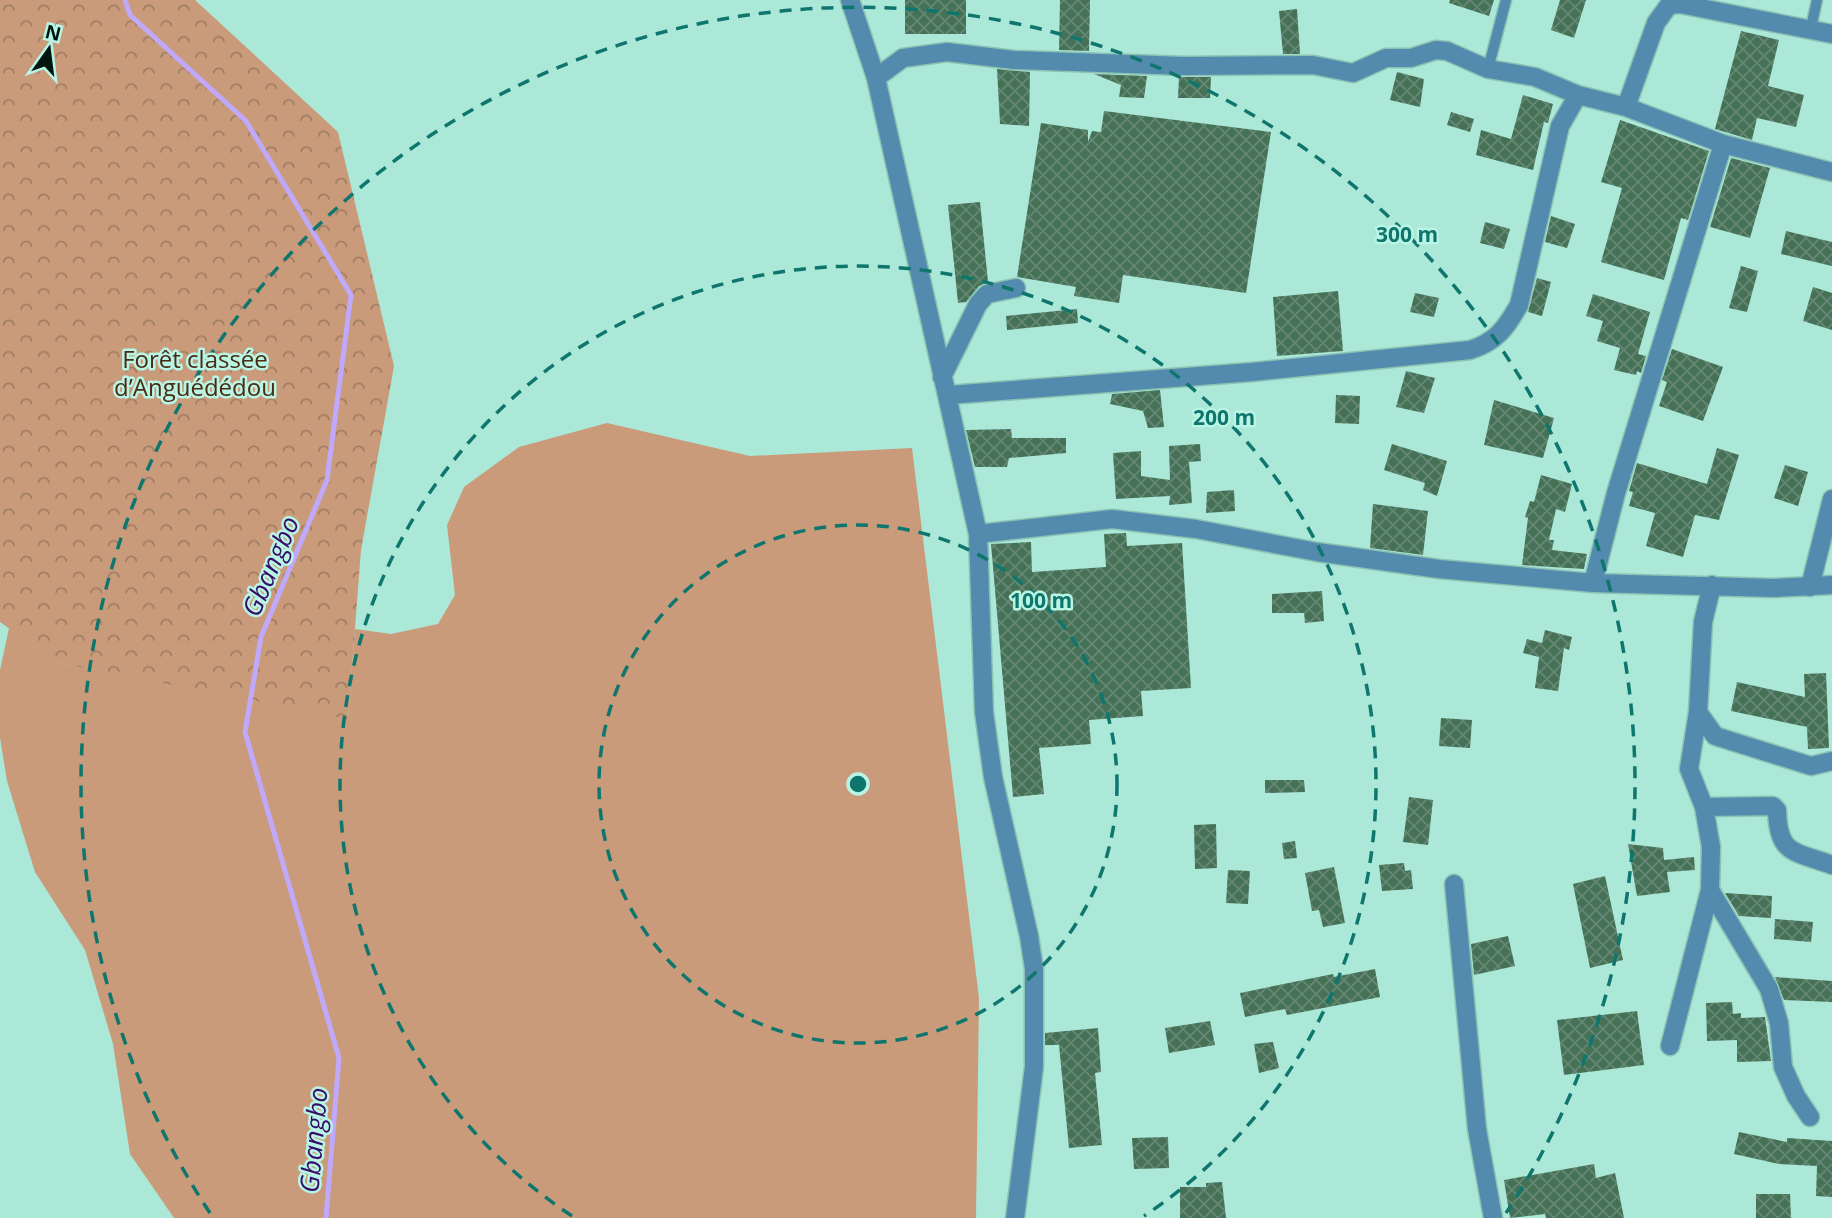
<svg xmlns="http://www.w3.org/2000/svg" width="1832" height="1218" font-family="'Open Sans',sans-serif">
<defs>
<pattern id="forest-crowns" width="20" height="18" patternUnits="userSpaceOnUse" patternTransform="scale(1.75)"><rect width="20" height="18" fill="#c99b7a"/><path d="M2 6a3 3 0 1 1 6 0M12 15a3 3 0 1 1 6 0" fill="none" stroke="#a17d63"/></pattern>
<pattern id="building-cross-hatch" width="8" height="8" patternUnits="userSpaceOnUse" patternTransform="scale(1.75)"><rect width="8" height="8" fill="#457257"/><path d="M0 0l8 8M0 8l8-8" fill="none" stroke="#668774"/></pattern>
</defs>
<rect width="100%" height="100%" fill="#abe8d8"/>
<!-- grass -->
<path fill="#c99b7a" d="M607,423L750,456L912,448L979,998L976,1218H174L130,1154L113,1044L85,950L35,872L7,781L0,738V670L9,628L59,663L348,718L355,629L391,634L438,624L455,595L447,525L464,487L519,447Z"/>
<!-- forest -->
<path fill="url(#forest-crowns)" d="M0,0H195L338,132L394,366L361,550L348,719L58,663L0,622Z"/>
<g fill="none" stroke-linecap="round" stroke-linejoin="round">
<!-- stream -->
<path stroke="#c0a9fa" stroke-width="5" d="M125,0L130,15L246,121L351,295L327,480L261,637L245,732L339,1058L326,1218"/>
</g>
<!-- building -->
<path fill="url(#building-cross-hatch)" d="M905,0H966V34H905Z
M1060,0H1090L1089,51L1059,50Z
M1450,0H1494L1489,16L1449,3Z
M1560,0H1586L1574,38L1551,30Z
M1297,9L1300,54H1283L1279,11Z
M1741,31L1779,40L1768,86L1804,95L1796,127L1757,118L1752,140L1715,129Z
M997,69L1030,72L1029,126L1000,124Z
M1397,72L1424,79L1420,107L1390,100Z
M1094,74L1147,76L1144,98L1119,97L1121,85Z
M1179,77H1211L1210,98H1178Z
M1523,95L1553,104L1548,123L1544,122L1533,170L1476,155L1481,130L1511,139Z
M1104,111L1271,132L1246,293L1123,275L1119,303L1074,296L1076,287L1017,277L1041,123L1088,130V142L1092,131L1101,132Z
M1451,112L1474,119L1470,132L1447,125Z
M1620,120L1709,151L1688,220L1681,218L1664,280L1601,262L1622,188L1601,182Z
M1731,158L1770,168L1750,238L1710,227Z
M980,202L988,282L979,286L966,302L958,303L948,205Z
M1551,216L1575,224L1567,248L1545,242Z
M1485,222L1510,229L1504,249L1480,243Z
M1786,231L1832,242V266L1781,254Z
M1741,266L1758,271L1747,312L1729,308Z
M1537,278L1551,282L1542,316L1528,312Z
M1813,287L1832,293V330L1803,321Z
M1338,291L1343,351L1277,356L1273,297Z
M1415,293L1439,298L1434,317L1410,312Z
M1593,294L1650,312L1638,354L1646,356L1641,373L1637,371L1636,375L1614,370L1620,348L1597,341L1603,321L1586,316Z
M1077,309L1078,323L1007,330L1006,316Z
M1672,349L1723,367L1703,421L1659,406L1667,382L1662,380Z
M1406,371L1435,378L1424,413L1396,407Z
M1160,390L1164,427L1148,428L1143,411L1110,404L1112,394Z
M1336,395L1360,396L1359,424L1335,423Z
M1494,400L1554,418L1543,458L1484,445Z
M1011,429L1012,438H1066V453L1009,458L1007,467H975L966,430Z
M1200,444L1201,461L1189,462L1192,503L1169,505L1170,496L1116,499L1113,453L1141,451V476L1170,480L1169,446Z
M1392,444L1447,461L1437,496L1423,490L1425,483L1384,470Z
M1717,448L1739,455L1719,520L1695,515L1683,557L1646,546L1655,513L1629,506L1633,492L1629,491L1637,463L1707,484Z
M1785,465L1808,472L1798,506L1774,498Z
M1541,475L1572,484L1565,512L1556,509L1549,540H1554L1552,550L1587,554L1584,569L1522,565L1528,518L1525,517L1530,501L1534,502Z
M1234,490L1235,511L1206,513L1207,492Z
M1373,504L1428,511L1423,555L1370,548Z
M1126,533L1127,546L1182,543L1191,688L1141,691L1143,716L1089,720L1091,744L1039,748L1044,794L1013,797L991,544L1031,542L1032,572L1106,567L1104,534Z
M1322,591L1324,621L1305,623L1304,613H1272V594Z
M1545,630L1572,637L1569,650L1564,648L1558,691L1535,688L1539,657L1523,653L1527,639L1542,643Z
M1826,673L1829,748L1808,749L1807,727L1731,711L1737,682L1805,697L1804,674Z
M1441,718L1472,720L1470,748L1439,746Z
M1265,780H1304L1305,792L1265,793Z
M1409,797L1433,800L1428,845L1403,842Z
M1216,824L1217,868L1195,869L1194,825Z
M1295,841L1297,858L1284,859L1282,843Z
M1628,844L1663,848L1664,860L1694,857L1695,870L1667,872L1670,892L1637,896Z
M1404,863L1405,871L1411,870L1413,889L1382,891L1379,865Z
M1334,867L1345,923L1323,927L1319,910L1312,911L1305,873Z
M1228,870L1250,871L1248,904L1226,903Z
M1605,876L1623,960L1590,968L1573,884Z
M1725,893L1772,896L1771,918L1739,916Z
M1775,919L1813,922L1811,942L1774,939Z
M1508,936L1515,966L1474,975L1471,944Z
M1375,969L1380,997L1287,1015L1285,1009L1245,1017L1240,993L1333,974L1334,977Z
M1775,977L1832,981V1002L1784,1000Z
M1732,1002L1733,1014L1741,1013V1018L1765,1017L1771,1061L1737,1062V1040L1707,1041L1706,1003Z
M1637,1011L1644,1065L1564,1075L1557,1020Z
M1210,1021L1215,1045L1169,1053L1165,1028Z
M1098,1028L1101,1072L1095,1073L1102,1145L1069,1148L1059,1045H1045V1033Z
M1273,1042L1279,1068L1259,1073L1254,1044Z
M1739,1132L1787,1142V1138L1832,1141V1197L1816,1196L1817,1166L1779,1164L1734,1154Z
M1168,1137L1169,1168L1134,1169L1132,1138Z
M1594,1164L1596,1178L1615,1173L1624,1218H1546L1545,1214L1510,1218L1504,1180Z
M1222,1182L1226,1218H1180V1187H1206V1183Z
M1756,1194H1790L1791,1218H1756Z"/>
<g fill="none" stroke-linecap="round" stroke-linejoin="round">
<!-- lane casing -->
<g stroke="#8cc2b4" stroke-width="13">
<path id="lane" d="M1811,28L1817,0
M1488,69L1506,0"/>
</g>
<!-- street casing -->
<g stroke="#8cc2b4" stroke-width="21">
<path id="street" d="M850,0L876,78L978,534L984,712L993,777L1029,936L1034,969V1067L1015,1218
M876,78L903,58L947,52L1014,60L1185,66L1313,65L1353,73L1386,58H1411L1436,50L1447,51L1488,69L1535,77L1578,95L1626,107L1723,144L1832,172
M1626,107L1656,23L1669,5L1680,4L1832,34
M942,377L978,304L987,294L1016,288
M948,395L1252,372L1470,350C1496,342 1506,328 1519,305L1560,126L1578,95
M978,534L1112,519L1196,529L1317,552L1439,569L1593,583L1774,588L1832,585
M1593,583L1616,493L1723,144
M1810,587L1832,499
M1698,712L1715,736L1811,766L1832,761
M1704,807L1773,806L1777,810C1778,855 1794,851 1832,865
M1454,884L1477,1129L1493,1218
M1710,890L1769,989L1779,1023L1783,1067L1796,1096L1810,1117
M1670,1046L1710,890L1711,847L1704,807L1689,769L1698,712L1703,622L1712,585"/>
</g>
<!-- lane -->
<use href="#lane" stroke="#528bad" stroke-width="10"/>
<!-- street -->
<use href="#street" stroke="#528bad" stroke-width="18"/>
</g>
<!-- distance rings -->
<g fill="none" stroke="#0f766e" stroke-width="3.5" stroke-dasharray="12 9">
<circle cx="858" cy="784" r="259"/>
<path d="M572 1216A518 518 0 1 1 1144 1216"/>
<path d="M210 1213A777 777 0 1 1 1506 1213"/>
</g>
<g text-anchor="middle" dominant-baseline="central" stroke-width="5" stroke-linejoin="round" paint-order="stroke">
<!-- park labels -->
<g font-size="24" fill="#4a2b13" stroke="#b8f5e5">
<text x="195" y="358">Forêt classée<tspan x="195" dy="28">d’Anguédédou</tspan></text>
</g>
<!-- water labels -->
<g font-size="26" font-style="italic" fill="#370a6a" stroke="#b8f5e5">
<text transform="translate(270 566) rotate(-67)">Gbangbo</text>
<text transform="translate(313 1140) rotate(-85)">Gbangbo</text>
</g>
</g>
<circle cx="858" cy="784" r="10" fill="#0f766e" stroke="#b8f5e5" stroke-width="3.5"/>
<g font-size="21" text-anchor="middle" font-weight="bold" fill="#0f766e" stroke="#b8f5e5" stroke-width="5" stroke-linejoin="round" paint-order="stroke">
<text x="1407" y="242">300 m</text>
<text x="1224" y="425">200 m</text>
<text x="1041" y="608">100 m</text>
</g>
<!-- north arrow -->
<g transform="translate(49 49) rotate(14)" stroke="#b8f5e5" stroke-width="5" paint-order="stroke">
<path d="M0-5L12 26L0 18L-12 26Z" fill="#001611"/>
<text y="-10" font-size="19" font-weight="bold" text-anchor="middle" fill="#001611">N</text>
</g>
</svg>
